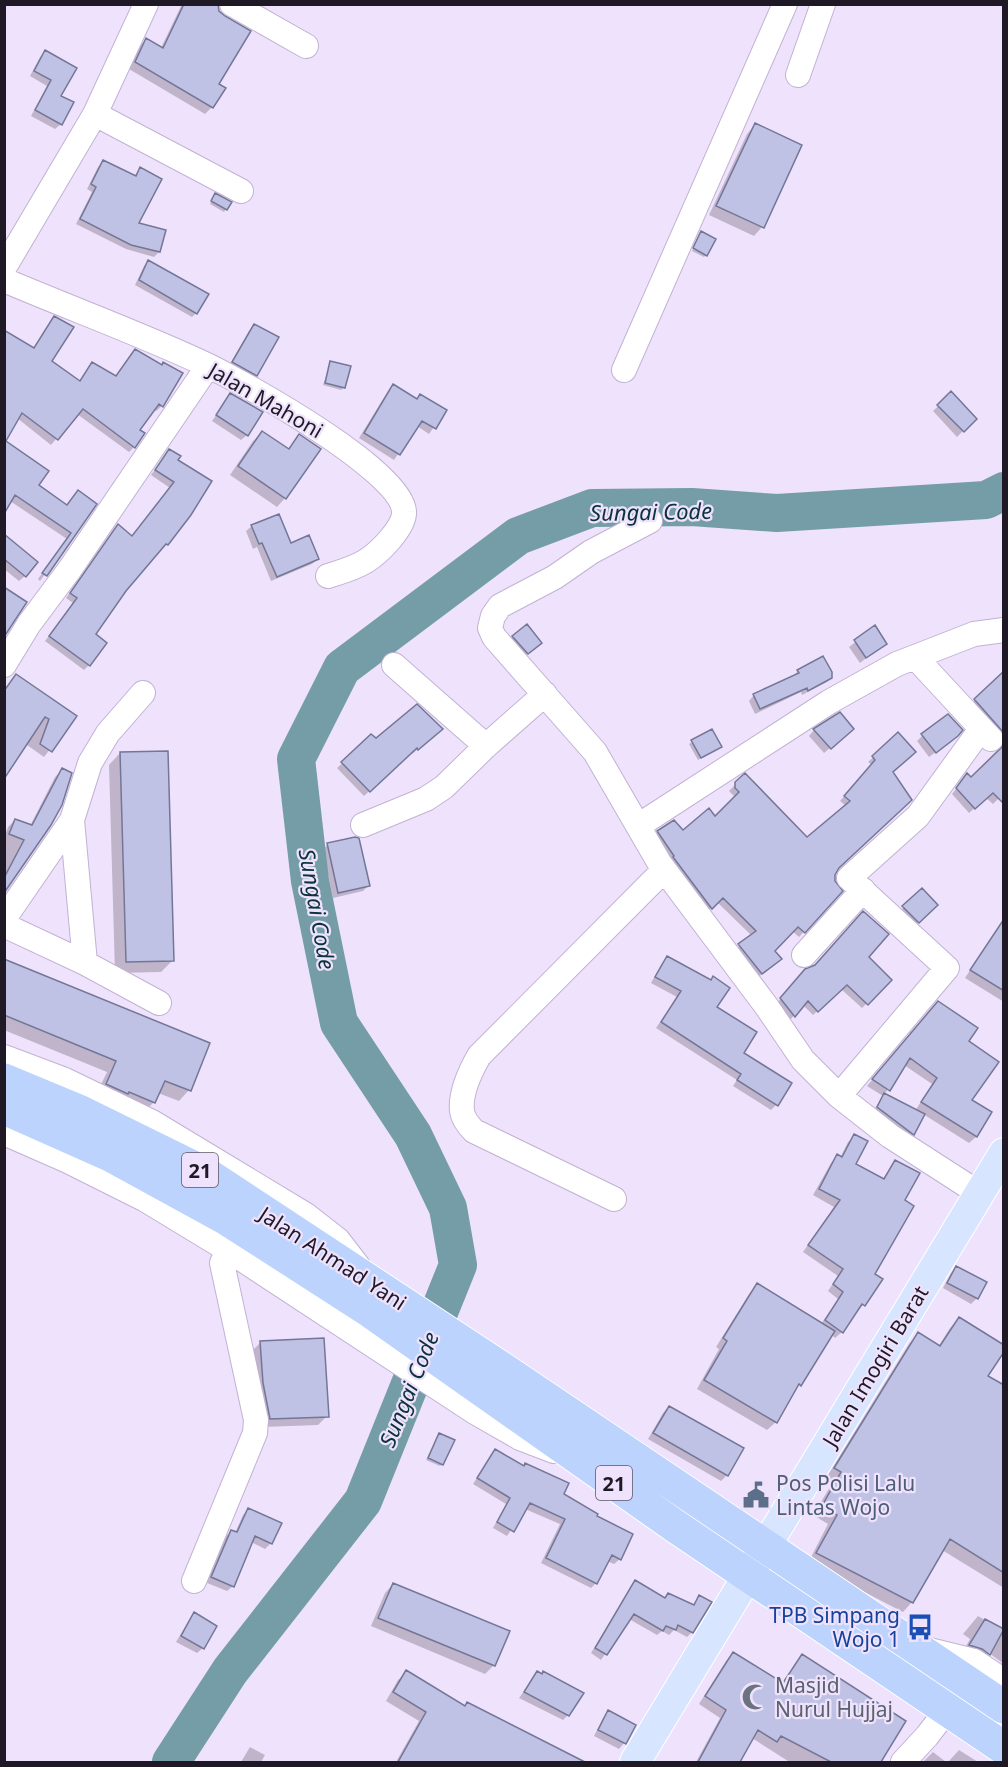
<svg xmlns="http://www.w3.org/2000/svg" width="1008" height="1767" font-family="'Noto Sans',sans-serif">
<rect width="100%" height="100%" fill="#efe2fd"/>
<!-- shadow -->
<path fill="#0003" fill-rule="evenodd" d="M182,4H217V85L212,107L205,114L129,69L140,46L146,40L161,48Z
M45,52L59,96L61,124L55,129L31,116L47,86L30,76L40,57Z
M755,125L762,227L754,236L709,215L747,134Z
M103,162L134,176L140,169L137,224L159,252L154,257L126,249L76,224L92,192L87,189L98,167Z
M213,198L226,209L224,212L210,204Z
M701,233L706,255L704,257L692,251Z
M148,261L196,313L192,317L135,285L144,266Z
M55,318L50,361L79,382L92,364L115,377L135,351L162,406L156,411L153,409L138,430L134,447L129,452L77,414L51,445L17,418L33,349Z
M254,326L256,375L250,380L228,368L249,331Z
M331,362L344,387L341,390L323,385Z
M394,386L416,401L445,411L429,434L417,426L394,460L359,438L388,391Z
M951,394L975,419L957,437L933,411Z
M230,395L247,435L241,440L212,421Z
M262,433L287,450L299,436L319,449L285,498L277,507L230,475L253,441Z
M4,442L37,486L66,506L78,492L95,504L40,581L38,579L67,539L10,501Z
M169,451L176,461L210,481L167,544L161,548L125,590L94,635L89,665L84,670L45,641L73,603L66,598L113,531L118,526L131,538L170,488L151,475Z
M252,526L290,545L317,559L312,564L271,581L257,547L253,549L246,531Z
M12,552L25,576L19,581L4,569V561Z
M875,627L885,643L860,663L849,647Z
M513,637L535,648L522,658L507,642Z
M822,658L832,677L827,682L802,695L801,692L755,714L749,701L754,695L792,677L798,671Z
M4,691L75,717L44,757L27,745L17,757Z
M978,697L1004,719V793L993,804L986,798L969,813L952,794L967,775L971,779L1003,748L996,735L969,706Z
M814,730L847,734L824,753L809,736Z
M711,731L717,749L698,760L689,744Z
M435,735L412,754L411,752L364,796L337,768L371,736L375,740Z
M898,735L892,772L834,874V882L841,891L799,937L792,931L773,950L775,964L757,978L735,950L752,936L717,902L706,913L653,836L658,832H682L715,818L736,798L729,791L745,775L807,839L846,806L840,801L872,765L868,762Z
M922,736L951,741L929,757L917,741Z
M120,753L172,961L161,972L115,973L109,765Z
M62,770L4,890V838L8,827L15,820L30,826L55,777Z
M328,844L368,886L363,891L333,898L323,850Z
M922,890L936,905L913,927L898,913Z
M1004,918V1002L965,978Z
M866,957L890,980L862,1008L841,989L813,1015L803,1005L790,1020L777,1003L801,975Z
M667,958L715,1007L742,1053L776,1105L771,1110L733,1086L737,1080L656,1028L677,997L651,983L662,963Z
M4,961L208,1044L189,1090L179,1101L158,1093L154,1102L143,1113L96,1095L107,1072L4,1030Z
M932,1009L967,1041L970,1100L990,1112L976,1137L969,1143L923,1114L913,1134L908,1139L872,1113L883,1096L867,1086ZM904,1065L932,1084L915,1111L884,1095Z
M855,1136L854,1165L882,1180L895,1162L902,1201L873,1274L881,1280L863,1305L857,1312L856,1311L842,1332L835,1338L831,1334L776,1422L767,1430L697,1389L719,1349L716,1347L749,1294L757,1285L821,1324L838,1299L828,1291L838,1276L803,1252L834,1207L813,1195L831,1163L837,1156L840,1158L848,1142Z
M956,1268L977,1298L971,1304L943,1288L951,1273Z
M959,1318L986,1376L1004,1387V1588L942,1550L912,1602L903,1612L808,1563L828,1524L813,1515L833,1482L826,1478L909,1344L918,1334L938,1347L950,1328Z
M261,1342L327,1416L318,1425L262,1427L252,1351Z
M669,1407L727,1475L721,1481L648,1439L663,1413Z
M439,1434L442,1464L440,1466L426,1460Z
M495,1450L562,1495L620,1559L614,1564L607,1561L596,1583L591,1588L541,1563L560,1524L525,1509L507,1536L493,1528L506,1504L473,1484Z
M249,1509L271,1543L265,1549L251,1542L233,1586L227,1591L207,1583L225,1537L231,1532L235,1533L243,1515Z
M636,1582L664,1599L668,1595L692,1606L699,1597L692,1632L687,1637L674,1630L669,1635L662,1631L657,1635L629,1619L601,1660L591,1653L631,1587Z
M393,1584L508,1632L494,1665L485,1674L371,1626L385,1593Z
M194,1614L203,1648L197,1653L176,1642L189,1620Z
M978,1616L1004,1631V1664L989,1653L979,1663L961,1655L970,1639L963,1634Z
M733,1654L781,1684L802,1656L904,1722L879,1762H858L851,1757L846,1762H787L788,1761L752,1738L738,1762H696L720,1718L699,1704L726,1661Z
M407,1672L464,1707L467,1704L582,1762H396L419,1721L386,1701L398,1680Z
M537,1673L568,1715L563,1720L519,1698Z
M608,1712L634,1725L624,1743L619,1749L594,1736L603,1718Z
M250,1747L265,1755L261,1762H241Z
M959,1750L978,1762H948Z
M933,1752L946,1762H923Z"/>
<g fill="none" stroke-linecap="round" stroke-linejoin="round">
<!-- river -->
<path stroke="#749da8" stroke-width="38" d="M171,1762L230,1671L363,1501L458,1265L448,1208L413,1135L339,1023L310,881L296,759L342,668L518,536L592,508L692,507L777,513L986,500L1004,491"/>
</g>
<!-- building -->
<path fill="#bfc2e5" stroke="#747696" stroke-width="1.5" d="M184,4H218L219,11L225,16L251,31L219,84L226,88L213,108L135,62L146,38L163,48Z
M45,50L77,68L61,96L74,102L62,125L35,110L51,80L34,71Z
M755,123L802,145L764,228L716,206Z
M103,160L136,176L140,167L162,179L139,223L166,230L160,252L131,245L80,219L96,187L91,184Z
M215,193L232,202L227,210L211,201Z
M701,231L716,239L707,256L693,248Z
M148,260L209,294L197,314L139,280Z
M54,316L74,327L52,361L80,381L92,362L116,376L135,349L162,365L163,362L183,373L163,407L159,404L140,430L145,433L135,448L83,409L58,440L22,413L6,441L49,471L39,485L67,505L78,490L97,504L47,576L42,573L71,533L15,495L4,514V330L34,348Z
M254,324L279,337L257,376L232,362Z
M330,361L351,366L345,388L325,383Z
M393,384L417,399L420,394L447,410L436,429L422,421L400,455L364,433Z
M951,391L977,419L964,432L937,405Z
M230,393L263,412L248,436L216,415Z
M262,431L289,449L299,434L321,449L286,499L238,466Z
M169,449L181,456L178,460L212,481L191,515L168,545L166,544L126,591L96,634L107,643L90,666L49,636L77,598L70,593L118,524L132,536L174,482L155,470Z
M279,514L291,543L309,535L319,559L277,577L262,543L259,544L251,525Z
M4,534L38,562L26,577L4,559Z
M4,587L27,602L4,637Z
M527,624L542,643L528,654L512,636Z
M875,625L887,644L866,658L854,640Z
M823,656L832,672V678L808,691L807,688L760,709L753,694L799,673L797,670Z
M1004,671V733L974,699Z
M16,674L77,716L52,752L40,744L49,719L45,717L4,779V691Z
M417,704L443,729L418,750L417,748L370,792L341,762L371,734L376,738Z
M840,712L854,729L831,749L813,729Z
M948,714L963,730L958,736L936,753L921,734Z
M712,729L722,747L701,758L691,740Z
M898,732L916,752L893,772L912,800L839,868L835,875V881L843,891L805,933L798,927L775,951L782,959L762,974L738,944L756,931L723,898L712,909L673,857L674,856L657,831L674,820L683,830L709,808L715,816L739,792L735,788V782L745,773L807,837L850,801L844,796L875,760L872,756Z
M1003,746L1004,804L993,793L975,809L956,788L967,773L971,777Z
M168,751L174,961L126,962L120,752Z
M62,768L72,773L62,805L51,825L4,893V878L24,840L9,834L15,819L32,825Z
M355,837L359,838L370,886L338,893L327,843Z
M922,888L938,905L919,923L902,906Z
M863,911L889,934L869,957L892,980L868,1005L847,985L818,1012L808,1001L795,1017L780,998L805,969L815,965Z
M1004,919V991L970,970Z
M667,956L711,980L713,976L730,988L717,1007L757,1032L744,1053L792,1083L778,1106L737,1080L741,1074L661,1022L681,991L655,977Z
M4,959L210,1043L191,1091L165,1081L155,1103L129,1092L128,1094L106,1084L116,1061L4,1015Z
M938,1001L978,1028L969,1041L999,1062L972,1100L992,1112L977,1137L921,1102L937,1078L910,1058L890,1091L872,1079Z
M884,1093L925,1114L914,1135L877,1107Z
M854,1134L868,1141L856,1164L884,1179L895,1160L920,1173L905,1200L914,1206L875,1274L883,1279L865,1306L862,1304L843,1333L825,1320L843,1292L833,1284L843,1269L808,1245L840,1200L819,1189L837,1154L842,1157Z
M956,1266L987,1282L978,1299L947,1283Z
M757,1283L835,1331L801,1386L799,1384L777,1423L704,1380L727,1341L723,1338Z
M959,1317L1004,1345V1352L988,1376L1004,1385V1573L950,1539L913,1603L816,1553L837,1515L822,1506L841,1472L834,1468L918,1332L940,1346Z
M324,1338L329,1417L270,1419L263,1383L260,1341Z
M669,1406L744,1448L728,1476L653,1433Z
M439,1433L455,1440L443,1465L428,1458Z
M495,1449L524,1466L525,1463L569,1483L564,1494L598,1514L597,1516L633,1534L621,1560L612,1555L597,1584L546,1558L565,1519L530,1503L514,1532L497,1522L510,1498L477,1478Z
M248,1508L282,1523L272,1544L255,1536L234,1587L211,1577L231,1530L237,1532Z
M635,1580L665,1598L668,1593L694,1605L699,1595L712,1602L693,1633L678,1625L676,1630L666,1626L663,1631L634,1614L607,1655L595,1648Z
M393,1583L510,1631L495,1666L378,1618Z
M194,1612L217,1626L204,1649L181,1636Z
M985,1619L1004,1629L990,1655L982,1649L969,1645Z
M733,1652L783,1683L802,1654L906,1721L881,1762H831L781,1736L777,1742L758,1730L740,1762H698L726,1710L705,1696Z
M406,1670L465,1706L467,1702L585,1762H398L426,1712L393,1692Z
M537,1671L542,1674L543,1671L584,1693L569,1716L524,1692Z
M608,1710L636,1725L626,1744L598,1730Z"/>
<g fill="none" stroke-linecap="round" stroke-linejoin="round">
<!-- minor casing -->
<g stroke="#c2b2d3" stroke-width="26">
<path id="minor" d="M232,4L306,46
M798,75L823,4
M95,114L241,191
M4,268L95,114L146,4
M4,280C72,309 141,334 207,365C244,383 403,471 404,512C405,527 379,553 366,561C355,568 341,572 328,576
M624,370L785,4
M650,521L591,552L555,577L500,606L493,616L490,628L494,637L595,752L660,864L767,1007L803,1060L839,1096L890,1136L980,1194
M915,657L991,739
M4,665L29,624L70,569L208,366
M394,665L486,746
M72,820L85,963
M363,825L426,799L444,787L486,746L545,694
M638,826L829,702L897,664L974,634L1004,630
M4,919L72,820L90,763L108,733L143,693
M4,925L85,963L159,1003
M804,955L863,890
M4,1057L65,1080L152,1122L306,1215L338,1240L358,1266
M839,1096L947,968L849,878L918,816L981,729
M4,1133L68,1161L144,1199L228,1250L473,1411L520,1438L554,1451
M614,1199L474,1131C468,1125 463,1119 462,1111C460,1093 471,1070 479,1056L664,870
M194,1581L255,1433L256,1420L222,1263L228,1250
M929,1650L974,1661L1004,1681
M903,1762L927,1736L947,1710"/>
</g>
<!-- major casing -->
<g stroke="#fff" stroke-width="32">
<path id="major" d="M635,1762L1004,1153"/>
</g>
<!-- highway casing -->
<g stroke="#fff" stroke-width="35">
<path id="highway" d="M4,1080L81,1112L205,1173L495,1364L1004,1707
M4,1108L112,1156L227,1219L367,1309L675,1526L1004,1748"/>
</g>
<!-- minor -->
<use href="#minor" stroke="#fff" stroke-width="24"/>
<!-- major -->
<use href="#major" stroke="#d7e5fe" stroke-width="30"/>
<!-- highway -->
<use href="#highway" stroke="#bcd3fd" stroke-width="33"/>
</g>
<!-- icons -->
<defs>
<g id="civic-bare" transform="scale(2.07)"><path d="M-.6-6.5H3V-4.5H.6V-3L4-1V1h2V6H-6V1h2V-1L-.6-3ZM-1.2 2.5V6h2.4V2.5Z" fill="#5c6f8a" stroke="#efe2fd" stroke-width="2.5" paint-order="stroke"/></g>
<g id="bus-bare" transform="scale(2.07)"><path d="M-5-6H5V4H4V6H2V4H-2V6H-4V4H-5ZM-3.5-4V0h7V-4ZM-3.5 1.2v1.5H-2V1.2ZM2 1.2v1.5H3.5V1.2Z" fill="#1a4fb4" stroke="#efe2fd" stroke-width="2.5" paint-order="stroke"/></g>
<g id="mosque-bare" transform="scale(2.07)"><path d="M3.5-4.9A6 6 0 1 0 3.5 4.9A5 5 0 1 1 3.5-4.9Z" fill="#6b7280" stroke="#efe2fd" stroke-width="2.5" paint-order="stroke"/></g>
</defs>
<g fill-rule="evenodd">
<use href="#civic-bare" x="756" y="1495"/>
<use href="#bus-bare" x="920" y="1627"/>
<use href="#mosque-bare" x="755" y="1697"/>
</g>
<g text-anchor="middle" dominant-baseline="central" stroke-width="4.5" stroke-linejoin="round" paint-order="stroke">
<!-- shield labels -->
<g fill="#efe2fd" stroke="#5d5566" stroke-width="1.5">
<rect x="182" y="1153" width="36" height="34" rx="4.5"/>
<rect x="596" y="1466" width="36" height="34" rx="4.5"/>
</g>
<g font-size="20" font-weight="bold" fill="#1f1925">
<text x="200" y="1170">21</text>
<text x="614" y="1483">21</text>
</g>
<!-- street labels -->
<g font-size="21" fill="#1f1925" stroke="#efe2fd">
<text transform="translate(266 400) rotate(30)">Jalan Mahoni</text>
<text transform="translate(333 1258) rotate(33)">Jalan Ahmad Yani</text>
<text transform="translate(875 1366) rotate(-59)">Jalan Imogiri Barat</text>
</g>
<!-- service labels -->
<g font-size="21" fill="#4e5e75" stroke="#efe2fd" text-anchor="start">
<text x="776" y="1483">Pos Polisi Lalu<tspan x="776" dy="24">Lintas Wojo</tspan></text>
</g>
<!-- transit labels -->
<g font-size="21" fill="#164399" stroke="#efe2fd" text-anchor="end">
<text x="900" y="1615">TPB Simpang<tspan x="900" dy="24">Wojo 1</tspan></text>
</g>
<!-- worship labels -->
<g font-size="21" fill="#5b616d" stroke="#efe2fd" text-anchor="start">
<text x="775" y="1685">Masjid<tspan x="775" dy="24">Nurul Hujjaj</tspan></text>
</g>
<!-- water labels -->
<g font-size="22" font-style="italic" fill="#0a333c" stroke="#efe2fd">
<text transform="translate(651 511) rotate(-1)">Sungai Code</text>
<text transform="translate(318 909) rotate(80)">Sungai Code</text>
<text transform="translate(408 1389) rotate(-68)">Sungai Code</text>
</g>
</g>
<!-- border -->
<rect width="1008" height="1767" fill="none" stroke="#1f1925" stroke-width="12"/>
</svg>
